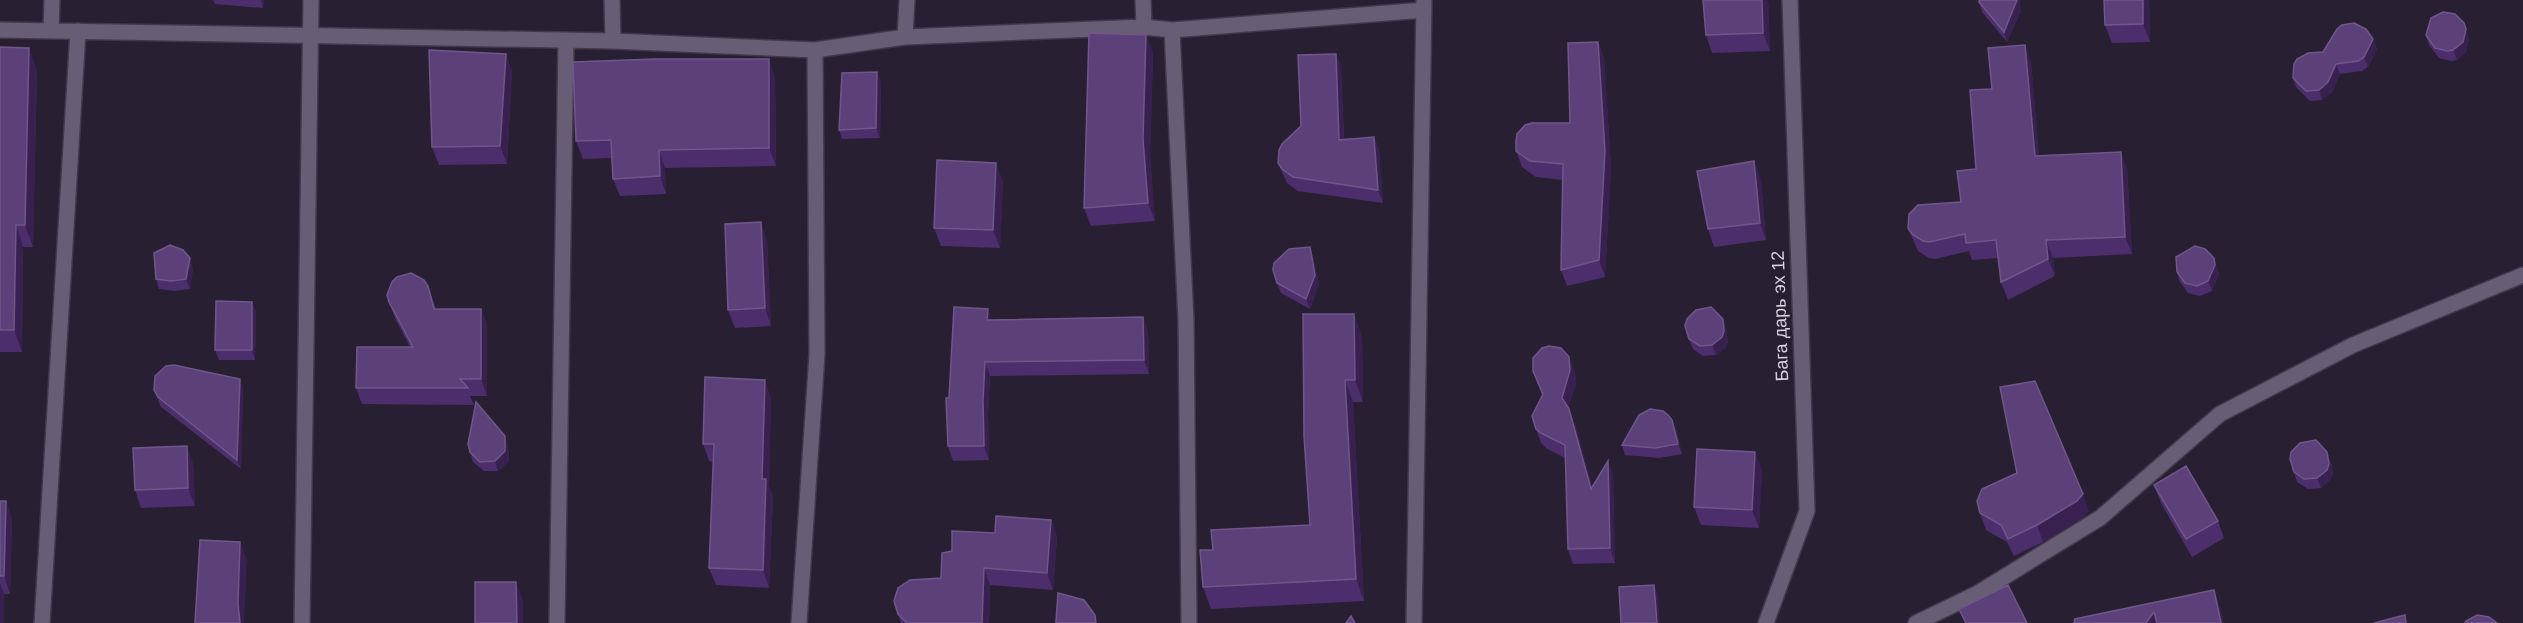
<svg xmlns="http://www.w3.org/2000/svg" width="2523" height="623" font-family="Arial,sans-serif">
<rect width="100%" height="100%" fill="#281f33"/>
<g fill="none" stroke-linecap="round" stroke-linejoin="round">
<!-- street casing -->
<g stroke="#41394a" stroke-width="18">
<path id="street" d="M612,0L613,41
M1143,0L1144,27
M0,30L613,41L815,50L905,37L1144,27L1172,30L1424,10
M1172,30L1186,321L1189,623
M51,31L52,0
M905,37L907,0
M42,623L78,31
M302,623L311,0
M557,623L566,40
M799,623L817,354L815,50
M1414,623L1424,0
M1766,623L1807,511L1790,0
M1916,623L1978,593L2100,518L2220,414L2353,345L2523,275"/>
</g>
<!-- street -->
<use href="#street" stroke="#675d75" stroke-width="15"/>
</g>
<!-- wall -->
<path fill="#4c2e6d" d="M213,0H264L263,8L215,4Z
M1703,0H1768L1770,51L1712,53L1706,35Z
M2149,0L2150,42L2112,43L2105,25Z
M1979,2L2021,11L2007,42L1982,12Z
M2464,23L2469,39L2466,52L2457,60L2451,61L2439,58L2429,45L2426,35Z
M1146,35L1153,53L1150,156L1155,221L1091,226L1084,208Z
M2373,39L2377,49L2368,67L2362,71L2340,74L2332,92L2322,100L2310,101L2296,87L2293,78Z
M1598,42L1604,58L1611,168L1605,277L1567,286L1561,270L1563,180L1536,177L1522,167L1516,151L1570,123Z
M2025,45L2031,63L2039,156L2127,169L2132,254L2053,258L2055,276L2008,300L2001,282L1998,258L1972,260L1969,251L1935,259L1929,258L1918,251L1908,228L1961,202L1976,169L1992,89Z
M0,47L37,70L33,247H23L22,352H0Z
M506,54L512,72L507,164L439,165L432,147Z
M1336,54L1341,67L1344,139L1374,137L1379,150L1383,203L1298,191L1287,183L1278,163L1301,126Z
M877,72L881,82L880,138L842,139L839,130Z
M775,77L776,166L665,168L666,194L620,196L613,179L612,158L583,159L576,141Z
M1761,179L1766,240L1714,247L1708,229Z
M1003,181L1000,248L941,246L934,228Z
M767,240L771,326L735,328L728,310Z
M1310,247L1313,257L1319,284L1310,309L1281,293L1277,283Z
M2214,258L2219,274L2212,291L2200,296L2188,293L2180,282L2177,272Z
M193,268L190,289L175,291L159,289L156,279Z
M428,286L436,309H481L487,325V396H470L474,405L362,404L356,388L410,347L395,318L389,302Z
M252,302L256,312L255,360H219L215,350Z
M1143,317L1148,332L1149,374L990,376L988,414L989,460L953,461L948,446L949,398L992,320Z
M1726,329L1728,341L1726,347L1716,355L1703,356L1693,349L1689,339Z
M1362,336L1363,402H1353L1364,601L1211,609L1203,587L1213,550L1310,525L1304,436Z
M1533,371L1575,372L1576,384L1568,408L1575,424L1592,487L1613,475L1615,563L1573,564L1568,549L1565,458L1546,448L1541,443L1536,429L1542,395Z
M243,388L241,469L161,407L154,390Z
M771,398L769,486L773,497L769,588L716,585L709,568L713,462L709,461L703,444Z
M1676,430L1682,454L1659,458L1625,455L1622,445Z
M508,446L509,461L498,471H484L473,462L470,452Z
M2331,462L2333,474L2330,480L2321,488L2308,489L2297,482L2294,472Z
M193,463L195,506L141,508L135,490Z
M1762,470L1759,528L1701,525L1694,507Z
M2154,485L2218,521L2224,538L2192,557L2161,503Z
M0,501H6L12,519L10,594H4V623H0Z
M2089,511L2083,517L2043,542L2014,556L2007,542L1986,530L1980,513Z
M1051,520L1057,537L1053,590L990,585L989,623H901L894,601L941,578L952,551L995,533Z"/>
<!-- shaded-wall -->
<path fill="#382150" d="M261,0H264L263,8Z
M1762,0H1768L1770,51L1763,33Z
M2017,0H2020L2021,11L2007,42L2004,32Z
M2143,0H2149L2150,42L2143,24Z
M2464,23L2469,39L2466,52L2457,60L2453,50Z
M1146,35L1153,53L1150,156L1155,221L1148,203L1143,139Z
M2373,39L2377,49L2368,67L2364,57Z
M1598,42L1604,58L1611,168L1605,277L1599,260Z
M2025,45L2031,63L2041,173L2035,156Z
M29,48L37,70L33,247L25,225Z
M506,54L512,72L507,164L500,146Z
M1336,54L1341,67L1344,153L1339,140Z
M769,59L775,77L776,166L769,148Z
M2336,64L2340,74L2332,92L2322,100L2319,90Z
M877,72L881,82L880,138L876,128Z
M1374,137L1379,150L1383,203L1378,190Z
M659,150L665,168L666,194L660,176Z
M2121,152L2127,169L2132,254L2125,237Z
M1754,161L1761,179L1766,240L1760,223Z
M996,163L1003,181L1000,248L993,230Z
M761,222L767,240L771,326L765,308Z
M16,225L23,247L22,352L14,330Z
M2046,240L2053,258L2055,276L2048,259Z
M1310,247L1313,257L1319,284L1310,309L1306,299Z
M190,258L193,268L190,289L186,279Z
M2214,258L2219,274L2212,291L2208,281Z
M252,302L256,312L255,360L252,350Z
M481,309L487,325V396L481,379Z
M988,309L993,324L987,320Z
M1354,314L1362,336L1363,402L1355,380Z
M1143,317L1148,332L1149,374L1144,360Z
M1723,319L1726,329L1728,341L1726,347L1716,355L1712,345Z
M1569,357L1575,372L1576,384L1567,413L1562,398Z
M985,362L990,376L988,414L989,460L984,446L983,400Z
M240,379L243,388L241,469L237,460Z
M765,380L771,398L769,486L773,497L769,588L763,570L762,479Z
M1345,380L1353,402L1364,601L1356,579Z
M1569,409L1575,424L1597,503L1591,489Z
M1672,420L1676,430L1682,454L1678,444Z
M505,436L508,446L509,461L498,471L495,461Z
M187,446L193,463L195,506L188,488Z
M1755,452L1762,470L1759,528L1752,510Z
M2327,452L2331,462L2333,474L2330,480L2321,488L2317,478Z
M1608,461L1613,475L1615,563L1610,548Z
M2083,494L2089,511L2083,517L2043,542L2037,525Z
M6,501L12,519L10,594L4,576Z
M1051,520L1057,537L1053,590L1047,573Z
M240,542L247,560L244,623H240L238,603Z
M984,568L990,585L989,623H982Z
M516,582L523,600V623H517Z
M0,583L4,594V623H0Z
M1654,585L1658,595L1660,623H1657Z
M2214,590L2220,607L2224,623H2221Z
M2154,612L2158,623H2146Z"/>
<!-- building -->
<path fill="#5c4079" stroke="#6f5789" stroke-width="1.5" d="M1703,0H1762L1763,33L1706,35Z
M1979,0H2017L2004,32L1979,2Z
M2104,0H2143V24L2105,25Z
M2443,12L2455,14L2464,23L2466,29L2463,42L2453,50L2447,51L2435,48L2426,35L2431,18Z
M2354,23L2366,29L2373,39L2364,57L2358,61L2336,64L2328,82L2319,90L2306,91L2293,78L2294,64L2297,59L2308,53L2323,52L2337,29L2342,25Z
M1089,33L1146,35L1143,139L1148,203L1084,208Z
M1598,42L1605,151L1599,260L1561,270L1563,164L1530,161L1516,151V141L1517,134L1525,125L1532,123H1570L1568,43Z
M2025,45L2035,156L2121,152L2125,237L2046,240L2048,259L2001,282L1996,240L1966,243L1965,234L1929,242L1923,241L1912,234L1908,228L1909,214L1918,205L1961,202L1957,171L1976,169L1970,90L1992,89L1988,48Z
M0,47L29,48L25,225H16L14,330H0Z
M429,50L506,54L500,146L432,147Z
M1336,54L1339,140L1374,137L1378,190L1293,177L1282,169L1278,163L1279,150L1282,144L1301,126L1298,55Z
M655,59H769V148L659,150L660,176L613,179L611,140L576,141L573,62Z
M877,72L876,128L839,130L842,73Z
M937,160L996,163L993,230L934,228Z
M1754,161L1760,223L1708,229L1697,171Z
M761,222L765,308L728,310L725,224Z
M170,245L183,250L190,258L186,279L171,281L156,279L154,253Z
M2195,246L2205,249L2214,258L2215,265L2208,281L2197,286L2185,283L2177,272L2176,257Z
M1310,247L1315,275L1306,299L1277,283L1273,270L1274,263L1289,249Z
M411,273L424,280L428,286L434,309H481V379H460L468,388H356L357,347H413L389,302L387,295L392,282L397,277Z
M216,301L252,302V350H215Z
M954,307L988,309L987,320L1143,317L1144,360L985,362L983,400L984,446H948L946,398H949Z
M1711,307L1723,319L1724,331L1722,337L1712,345L1700,346L1689,339L1685,326L1687,319L1696,310Z
M1303,314H1354L1355,380H1345L1356,579L1203,587L1200,550H1213L1211,530L1310,525L1304,436Z
M1549,346L1561,348L1569,357L1570,370L1562,398L1569,409L1591,489L1608,461L1610,548L1568,549L1565,445L1541,433L1536,429L1532,416L1543,394L1533,371V358L1542,348Z
M174,365L240,379L237,460L158,397L154,390L155,376L166,366Z
M705,377L765,380L762,479H766L763,570L709,568L714,444H703Z
M2035,381L2083,494L2077,501L2037,525L2008,539L2001,525L1980,513L1977,501L1982,489L2017,473L2000,387Z
M476,402L505,436V451L495,461L480,462L470,452L468,444Z
M1650,409L1663,411L1668,415L1672,420L1678,444L1655,448L1622,445L1639,415Z
M2316,440L2327,452L2329,464L2327,470L2317,478L2304,479L2294,472L2290,459L2291,452L2300,443Z
M187,446L188,488L135,490L133,448Z
M1697,449L1755,452L1752,510L1694,507Z
M2186,466L2218,521L2186,539L2154,485Z
M0,501H6L4,576H0Z
M996,516L1051,520L1047,573L984,568L982,623H907L898,614L894,601L898,588L910,580L941,578L942,553L952,551V531L995,533Z
M200,540L240,542L238,603L240,623H195Z
M475,582H516L517,623H475Z
M1654,585L1657,623H1621L1619,587Z
M2008,585L2027,623H1966L1959,609Z
M2214,590L2221,623H2157L2154,612L2146,623H2074L2075,619Z
M1058,593L1084,600L1095,615L1096,623H1056V621Z
M2405,615L2406,623H2374Z
M2477,615L2489,617L2497,623H2465L2466,621Z
M1351,616L1355,623H1346Z"/>
<g text-anchor="middle" dominant-baseline="central" stroke-width="5" stroke-linejoin="round" paint-order="stroke">
<!-- street labels -->
<g font-size="18" fill="#d8d3e0" stroke="#281f33">
<text transform="translate(1780 316) rotate(-92)">Бага дарь эх 12</text>
</g>
</g>
</svg>
